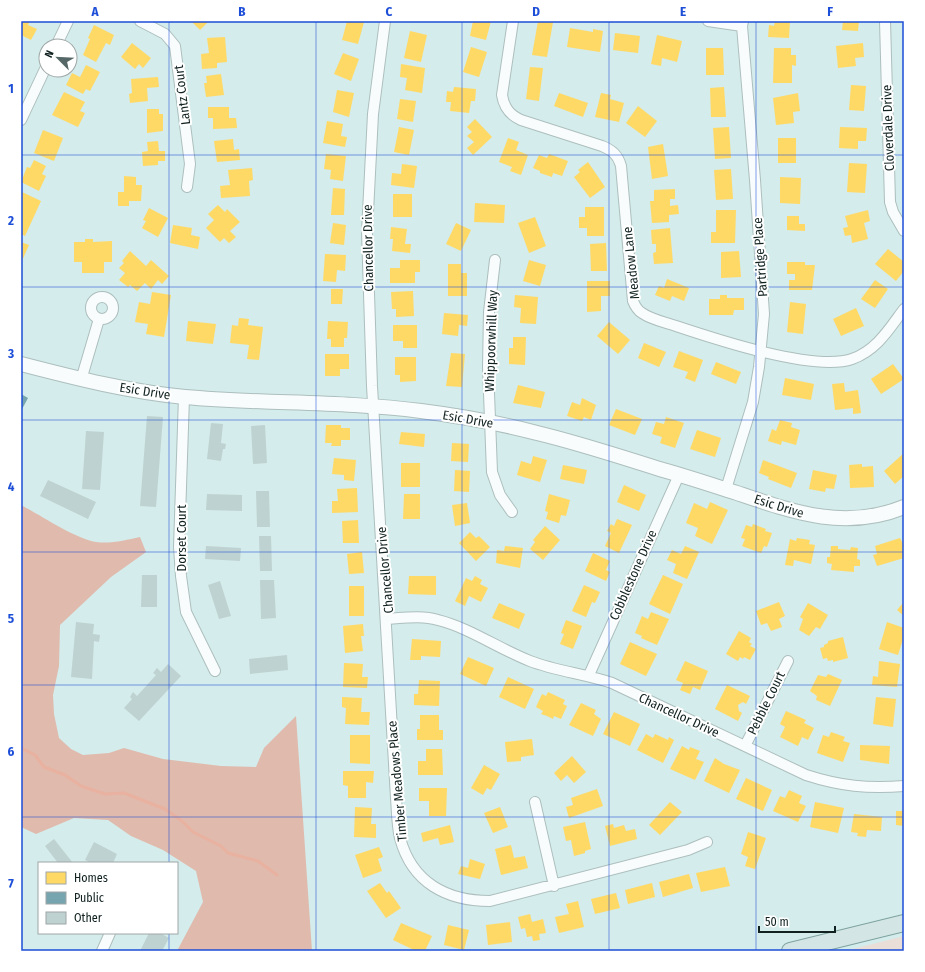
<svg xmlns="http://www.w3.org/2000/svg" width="925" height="972" font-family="'Fira Sans Condensed',sans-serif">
<rect width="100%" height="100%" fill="#d4eceb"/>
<!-- green -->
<path fill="#e9ded8" d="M904,936V951H845Z"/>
<!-- forest -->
<path fill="#e0baac" d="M21,505C42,516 74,538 96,542C111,544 126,540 140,537L146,552L111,577L60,625L59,666L53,695L54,714L59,738L71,749L83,755L109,753L124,748L163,759L221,766L256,767L264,748L296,716L312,951H177L203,902L196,871L163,850L131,836L108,820L74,818L36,834L21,827Z"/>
<!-- homes -->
<path fill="#ffd966" d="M21,21H30L28,25L37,29L31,40L21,35Z
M191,21H209L200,30Z
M347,21L364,22L358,44L342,40Z
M473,21H491L486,40L470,36Z
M538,21L553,22L547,57L532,55Z
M775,21H790L789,38L768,37L769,25L774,26Z
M843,21H859L858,31L842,30Z
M94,25L114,35L110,45L106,43L96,62L83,55L90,39L88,38Z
M570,28L593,32V29L603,31L600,52L567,47Z
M410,31L427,35L421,62L404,58Z
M615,33L640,36L638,53L613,50Z
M657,35L682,41L677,62L662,58L661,66L651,64Z
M225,37L227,62L217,63V68L202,69L201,54L209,53L207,38Z
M132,43L151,58L143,68L139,64L135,69L121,57Z
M863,43L864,57L855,58L856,66L838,68L836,46Z
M471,47L487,52L479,77L463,72Z
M706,48H723L724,75H706Z
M774,48H791V55H796V66L792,65V83H773Z
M343,53L359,59L351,81L334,74Z
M401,64L425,68L422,93L405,90L407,78L400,77Z
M86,65L100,72L90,91L86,89L83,94L66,85L72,73L80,77Z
M530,67L543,68L539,101L526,99Z
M221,74L224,95L206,97L204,83H207L206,76Z
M158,77L159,87L147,88L148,101L130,103L129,94L132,93L131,79Z
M851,85L866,86L864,111L849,110Z
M454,87L476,89L475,101H471L469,113L450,111L451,102H446L447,91L453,92Z
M724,87L726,117H711L710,88Z
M337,90L354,93L349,117L333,112Z
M64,92L85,102L80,111L85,113L78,127L52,115Z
M559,93L588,103L583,117L554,106Z
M601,93L611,95L610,99L624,103L619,122L595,117Z
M798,93L800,111L793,112L794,123L776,125L773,98Z
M400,99L416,101L413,122L397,119Z
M638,106L657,121L645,137L626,123Z
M208,107H229V118H236L237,128L213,129V118H208Z
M147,109H159V114H163V131L147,133Z
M475,119L492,137L473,155L467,148L474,142L467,136L472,132L467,127Z
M327,121L343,124L341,136L347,137L345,147L323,143Z
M399,127L414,130L409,155L394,152Z
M729,127L731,158L715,159L713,128Z
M840,127L867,128L866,141H858V149L839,148Z
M43,130L63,138L54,161L34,153Z
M508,138L519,142L516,150L528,155L521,175L510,171L512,167L499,162Z
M778,138H796V163H778Z
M233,139L234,150L239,149L240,160L217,162L214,141Z
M158,141L159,151H165V161H158V165L143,166L142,152L148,151L147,142Z
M663,144L668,176L652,179L648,147Z
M326,154L346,156L343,181L330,179L331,170L324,169Z
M549,154L568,161L562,176L553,173L552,177L540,173V171L533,168L539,155L547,158Z
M34,160L46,166L42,174L46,176L39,191L21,182L27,167L30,168Z
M588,162L605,187L590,198L574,177L580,172L578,170Z
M849,163L867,164L865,193L847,192Z
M402,164L417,166L414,188L391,185L392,173L401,174Z
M252,168L253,180L249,181L250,196L221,198L220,186L230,185L228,170Z
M731,169L733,199L716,200L714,170Z
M124,176L136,177V185H142L141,201H129V206H118V192H124Z
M780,177L801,178L800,204L780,203Z
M333,188L345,189L344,215H331Z
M675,189V199H670V206L678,205L679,214L669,215V222L652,223L650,201H654V190Z
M22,192L41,201L25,236L21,234Z
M393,194H412V217H393Z
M475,203L505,205L504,223L474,222Z
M218,205L225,212L227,209L240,222L230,231L236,237L229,243L224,238L220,242L206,228L214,220L208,214Z
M585,207H604V236H587V228H579V217H585Z
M149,208L168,218L158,237L142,228L146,221L143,220Z
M716,210H736L735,243H711V232H716Z
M868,210L870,221L864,223L868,239L852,243L851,235L845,236L843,228L848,227L845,216Z
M787,216H799V224H805V231L787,230Z
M535,217L546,246L529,253L518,223Z
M333,223L346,225L344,245L330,243Z
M456,223L471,230L461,251L446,244Z
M173,225L192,228L191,235L200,237L198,249L170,243Z
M391,227L407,229L405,244H411L410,253L392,251L393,239H390Z
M670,228L673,263L654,264L653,253L656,252V244H652L651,230Z
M85,239H93V242L112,241V262H104V273H82V262H74V242H85Z
M21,242L29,245L21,263Z
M606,243L607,271H591L590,244Z
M888,249L904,262V271L896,281L875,264Z
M130,251L146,266L151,260L169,276L162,284L158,280L151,289L145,283L137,291L130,285L128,287L119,280L125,273L119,268L124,263L122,261Z
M739,251L741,277L721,278V252Z
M325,254L346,255L345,271L337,270L336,282L323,281Z
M400,260H420V272H415V283H390V268H400Z
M529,260L546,265L540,286L523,281Z
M787,262H805V265H815L812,290H789V280H795V274H787Z
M448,264H461V273H467V296H448Z
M667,279L689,288L684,301L672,296L670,301L655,295L659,286L664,288Z
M875,280L888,289L875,308L861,299Z
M587,281H610V296H601V311L587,312Z
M331,289H343L342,304H331Z
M413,291L414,316L396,317V309H392L391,292Z
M152,292L171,295L164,337L146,334L148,324L135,322L139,302L150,304Z
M515,295L538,297L536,324L520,323L521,308L514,307Z
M720,295H727V298H744V310H734L733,315H709V299H720Z
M790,302L806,304L803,334L787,332Z
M856,308L864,326L841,336L833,319Z
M444,313L468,315L467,326L459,325L458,336L442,334Z
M239,318L249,319L248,325L263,327L259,360L247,359L249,345L230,343L232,325L238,326Z
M188,321L216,324L213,344L186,341Z
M328,321L348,322L347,338H344V347H331V339H327Z
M609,322L630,340L618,354L597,336Z
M393,325H417V348H403V341H393Z
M513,337H526L525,365L509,364V348H513Z
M644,343L666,352L659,367L638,358Z
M679,351L703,360L695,382L685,378L688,372L673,367Z
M451,353L465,354L462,387L446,386Z
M325,354H349V369H340V376H325Z
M395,357H416V381L400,382V375H395Z
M716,362L741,372L736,384L711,374Z
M893,364L904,379L881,394L871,379Z
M785,378L814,384L811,400L782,395Z
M844,383L845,392L858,390L861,413L853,414V408L835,410L832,384Z
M518,385L545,392L541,408L513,403Z
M582,398L596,405L591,420L584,417L582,421L567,416L572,402L580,405Z
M616,409L642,419L635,435L609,425Z
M666,417L684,423L675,448L660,443L662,437L652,434L656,422L664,424Z
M780,420L792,423L791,427L800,430L796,445L782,441L781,445L768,441L772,429L776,431Z
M326,425H341V428H350V440H341V446H331L332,443H325Z
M697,430L721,438L715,457L690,449Z
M401,432L425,434L424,447L399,444Z
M452,443L469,444L468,462L451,461Z
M904,453V476L895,484L884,471Z
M533,456L547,460L540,482L517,475L521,461L531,464Z
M334,458L356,460L354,481L344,480V475L332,474Z
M763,460L797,473L791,488L768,479L769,477L759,473Z
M401,463H420V487H401Z
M862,464V467L873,466L874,487L850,488L849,465Z
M563,465L587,470L584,484L560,479Z
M455,470L470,471L469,492L454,491Z
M813,470L837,475L834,489L826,488L825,492L809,489Z
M624,485L646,495L639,511L617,502Z
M357,488L358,512L332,513V501H338L337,489Z
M404,494H420V519H403Z
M549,494L570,500L566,516L561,515L559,523L546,519L548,512L545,511Z
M710,502L728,510L712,544L695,536L698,528L686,523L694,503L707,509Z
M467,503L470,523L455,526L452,505Z
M617,519L632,525L619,553L605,546L611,533L607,531L611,524L614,526Z
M358,520L359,543H343L342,521Z
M753,524L766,529L765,531L772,533L767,547L764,546L761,553L742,546L745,539L741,538L746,525L752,527Z
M545,526L560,540L543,560L530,549L535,542L533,540Z
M470,532L476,538L479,536L490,547L476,561L459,543Z
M797,538L810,540L809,544L815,545L811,564L794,560L793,566L785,565L790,539L796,541Z
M900,538L904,546V558L877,566L873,555L877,554L875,546Z
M505,546L523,548L520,568L496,563L497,550L504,551Z
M685,546L699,552L687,579L673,573L676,564L667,560L672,550L681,554Z
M831,546H838V549L850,550L851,547L858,548L857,559L860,560V566H854V572L831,570L832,564L827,563V557H830Z
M362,552L364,573L349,574L347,554Z
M593,553L610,561L606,570L610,572L606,581L585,571Z
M663,575L683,584L670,614L649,604Z
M409,576H436V595L408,594Z
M475,576L482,580L480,584L488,588L481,602L469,596L465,606L455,601L466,578L472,581Z
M584,585L600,592L595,603L592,602L586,617L572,611Z
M349,586H364V616H349Z
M779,602L785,616L779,619L782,627L771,631L767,623L761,625L756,611Z
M904,602V616L897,610Z
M499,603L525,614L519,629L492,618Z
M808,603L828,615L820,629L816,627L809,636L799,630L803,619L800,617Z
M651,612L669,619L657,645L641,638L642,636L635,633L642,616L648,619Z
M566,620L582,626L573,649L560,644L564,634L561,633Z
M887,622L904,628V636L898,655L879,649Z
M363,624L364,636H361L363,651L345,653L343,626Z
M739,631L751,638L749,642L752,644L750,646L756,649L750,660L744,657L743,659L740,657L738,661L726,654Z
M843,637L848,658L833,662V660L828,661L827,658L823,659L820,648L824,647V645L828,643V641Z
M412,639L441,641L440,657L421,656V660H410Z
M630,642L657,654L646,676L620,664Z
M468,657L494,668L486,686L460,674Z
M685,661L708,671L700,690L693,687L690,694L680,690L683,683L676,680Z
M879,661L900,664L897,687L872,685L873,676L878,677Z
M344,663L363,664L362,677H368L367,688L343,687Z
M828,674L842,680L830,706L816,700L817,696L810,691L818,675L826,677Z
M508,677L534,689L525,709L499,697Z
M419,680L440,681L439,706L414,705V694H418Z
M727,685L750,696L746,704L743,702L738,705L739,711L742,713L738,721L715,709Z
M548,692L565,700L563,704L567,706L561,719L554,716L553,719L547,716L541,714L543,711L536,707L542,694L546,696Z
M342,697L362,698L361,712H370L369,725L345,724L346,708L342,707Z
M876,697L896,699L893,727L873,724Z
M581,703L596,710L594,714L601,719L593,736L569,725Z
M786,711L806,720L804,723L814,728L808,740L802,737L798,746L780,737L785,727L780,724Z
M614,712L640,724L630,746L603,734Z
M420,715H439V730H443V740H417V729H420Z
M831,732L845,737L843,741L850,743L843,762L817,753L823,735L829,737Z
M646,734L653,738L655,734L668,740L669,737L674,740L663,763L637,750Z
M350,735H370V764L350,763Z
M532,739L534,755L521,757V761L507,762L505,742Z
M860,745L890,746L889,764L860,760Z
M682,746L689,750L690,747L700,751L696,759L704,762L695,780L670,769Z
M426,749H442L443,775H418V761H426Z
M572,756L586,772L574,783L567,775L561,781L554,773Z
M715,758L724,764L740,770L729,793L704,781Z
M484,765L500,774L491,790L487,788L483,795L471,788Z
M343,771H374L373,783L366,782V798H348V786L343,785Z
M746,778L772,790L763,811L736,799Z
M419,788H447L446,816H429V801H419Z
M597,789L603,806L569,818L566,807L573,805L571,798Z
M789,790L802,796L799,803L806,806L798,822L773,811L780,796L785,798Z
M670,802L682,812L660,835L649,825Z
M815,802L844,808L838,833L810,827Z
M355,807L372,808L371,824H376V838L354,837Z
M500,807L508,827L493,833L484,813Z
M896,811H904V826L896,825Z
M854,814L882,817L881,831L867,830L866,837L857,836L858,833L851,832Z
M585,822L591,849L585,851V853L574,856L571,840L566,841L563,827Z
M613,824L614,828L624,825L626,831L635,829L637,839L610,846L605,826Z
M450,825L454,842L440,845L438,838L423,842L421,833Z
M748,832L766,838L755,869L745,866L748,857L741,854Z
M511,845L514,858L525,856L528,868L501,875L495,849Z
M379,847L383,857L378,859L382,871L363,878L355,855Z
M470,859L485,864L480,879L458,874L461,866L468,868Z
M725,867L730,886L701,892L696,873Z
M689,874L693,888L663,897L659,882Z
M380,883L387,893L389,891L401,908L386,918L367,891Z
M652,883L655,897L628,904L625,890Z
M616,893L620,908L595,914L591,899Z
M578,901L584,927L559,933L555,917L569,914L566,904Z
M530,914L532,922L543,919L546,933L539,934L540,940L533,941L532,936L527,937L525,928L521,929L518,917Z
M510,922L512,942L488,945L486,925Z
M401,923L432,936L425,951H416L393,940Z
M448,925L469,930L464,950L444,945Z"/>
<!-- public -->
<path fill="#76a5af" d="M21,394L28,398L21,411Z"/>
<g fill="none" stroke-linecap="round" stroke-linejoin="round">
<!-- stream -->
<path stroke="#e8b1a0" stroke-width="3" d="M21,748L35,755L44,767L65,775L81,786L105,794L124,793L165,809L182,821L193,832L221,846L228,853L258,861L277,875"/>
</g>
<!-- building -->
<path fill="#bed2d1" d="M147,416L163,417L156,507L140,506Z
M211,423L223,424L221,443L226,444L225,449H223L221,461L207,459Z
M265,425L267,463L253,464L251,426Z
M86,431L104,432L100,490L82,489Z
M48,480L96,502L88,519L40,496Z
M256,491H269L270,527H257Z
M207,494L242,495V511L206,510Z
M259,536H271L272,571H260Z
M206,546L241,548L240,561L205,559Z
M142,575H157V607H141Z
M260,580H274L276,618L261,619Z
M220,581L231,616L219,619L208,585Z
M76,622L94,624L93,634L100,635L99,642L94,641L92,679L71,677Z
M287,655L288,670L250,674L249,659Z
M168,664L181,676L139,721L124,708L132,699L130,697L133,692L137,696L156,675L153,673L157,668L161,672Z
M54,839L73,863H58L45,846Z
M94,842L117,854L113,863H91L85,860Z
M149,933H160L169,938L162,951H140Z"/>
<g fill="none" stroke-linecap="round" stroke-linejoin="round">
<!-- street casing -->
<g stroke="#acbfbe" stroke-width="12">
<path id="street" d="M140,21L165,34L175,46L190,164L187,187
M385,21L373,114L367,232L372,386L396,798C397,811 397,826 400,838C412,883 447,901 490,901L688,850L707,842
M513,21L502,95C504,108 510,115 521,120L602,146C612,150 618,155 621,166L633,301C635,306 637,310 642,313C652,320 665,322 676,326C715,339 814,372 852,359C877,350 889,329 904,309
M708,21L742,26
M885,21L890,202L893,212L904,231
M56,46L68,21
M21,120L46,67
M495,260L489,312L488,367L492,472L500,495L512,512
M91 308a11 11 0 1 1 22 0a11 11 0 1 1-22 0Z
M81,380L99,319
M184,397L179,547L181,576L186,612L215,671
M726,489L753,402L759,367L764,314L755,180L742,26L743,21
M386,619C403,618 422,615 438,620C470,628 499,649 530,661C556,671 585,674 612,683L806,775C840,786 868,789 904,786
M589,675L679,475
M745,746L788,661
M535,802L554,886
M102,951L110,933"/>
</g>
<!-- secondary casing -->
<g stroke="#acbfbe" stroke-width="16">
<path id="secondary" d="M21,364C75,378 130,392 185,397C264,404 343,401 421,411C460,416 499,423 537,433C579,443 621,457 663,470C688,477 712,485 737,493C793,512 845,531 904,507"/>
</g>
<!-- primary casing -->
<g stroke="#7ea3a1" stroke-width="18">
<path id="primary" d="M790,951L904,923"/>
</g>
<!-- street -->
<use href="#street" stroke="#f9fcfc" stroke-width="10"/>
<!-- secondary -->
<use href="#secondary" stroke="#f9fcfc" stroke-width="14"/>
<!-- primary -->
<use href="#primary" stroke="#d4e5e5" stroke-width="16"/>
</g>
<!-- grid -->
<path fill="none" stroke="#1d4ed8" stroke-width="1" stroke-opacity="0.55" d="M169,21V863M316,21V951M462,21V951M609,21V951M756,21V951M21,155H904M21,287H904M21,420H904M21,552H904M21,685H904M21,817H904M169,933V951"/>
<g text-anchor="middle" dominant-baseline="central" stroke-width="4" stroke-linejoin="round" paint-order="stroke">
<!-- street labels -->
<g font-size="13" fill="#102120" stroke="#fff">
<text transform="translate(182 95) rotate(-97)">Lantz Court</text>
<text transform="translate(888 128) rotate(-92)">Cloverdale Drive</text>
<text transform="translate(368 248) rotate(-91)">Chancellor Drive</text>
<text transform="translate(760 257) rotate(-94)">Partridge Place</text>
<text transform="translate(631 263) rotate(-96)">Meadow Lane</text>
<text transform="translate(491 341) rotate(-88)">Whippoorwhill Way</text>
<text transform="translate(145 391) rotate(9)">Esic Drive</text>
<text transform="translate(468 419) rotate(10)">Esic Drive</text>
<text transform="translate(779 506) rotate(17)">Esic Drive</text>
<text transform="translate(181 538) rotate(-90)">Dorset Court</text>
<text transform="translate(385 570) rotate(-95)">Chancellor Drive</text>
<text transform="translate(633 575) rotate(-66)">Cobblestone Drive</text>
<text transform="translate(766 703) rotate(-64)">Pebble Court</text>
<text transform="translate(679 715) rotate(25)">Chancellor Drive</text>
<text transform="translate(397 781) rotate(-95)">Timber Meadows Place</text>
</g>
</g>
<!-- border -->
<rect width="925" height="972" fill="none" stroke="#ffffff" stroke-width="44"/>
<!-- legend -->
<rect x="38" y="862" width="140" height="72" fill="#ffffff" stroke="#9fa6a6"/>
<rect x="46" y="872" width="20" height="12" fill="#ffd966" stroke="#9fa6a6"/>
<text x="74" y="882" font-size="12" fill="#102120">Homes</text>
<rect x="46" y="892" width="20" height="12" fill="#76a5af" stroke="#9fa6a6"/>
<text x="74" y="902" font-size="12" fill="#102120">Public</text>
<rect x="46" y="912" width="20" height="12" fill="#bed2d1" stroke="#9fa6a6"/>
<text x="74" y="922" font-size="12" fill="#102120">Other</text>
<!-- north arrow -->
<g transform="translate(58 58) rotate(294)"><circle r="19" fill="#ffffff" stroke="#9fa6a6"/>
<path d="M0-3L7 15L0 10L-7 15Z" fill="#556867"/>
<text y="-6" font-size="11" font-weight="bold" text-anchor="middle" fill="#102120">N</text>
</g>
<!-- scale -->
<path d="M759 926v6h76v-6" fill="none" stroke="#102120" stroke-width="2"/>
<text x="765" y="926" font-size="12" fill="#102120" stroke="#ffffff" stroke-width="3" paint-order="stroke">50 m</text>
<rect x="22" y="22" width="881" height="928" fill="none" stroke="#1d4ed8" stroke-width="1.5"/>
<g font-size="13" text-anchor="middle" font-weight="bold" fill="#1d4ed8">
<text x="95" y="16">A</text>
<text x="242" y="16">B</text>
<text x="389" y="16">C</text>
<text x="536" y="16">D</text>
<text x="683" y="16">E</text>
<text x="830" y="16">F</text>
<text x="11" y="93">1</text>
<text x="11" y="225">2</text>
<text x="11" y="358">3</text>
<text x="11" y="491">4</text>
<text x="11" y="623">5</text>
<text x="11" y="756">6</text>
<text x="11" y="888">7</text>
</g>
</svg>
